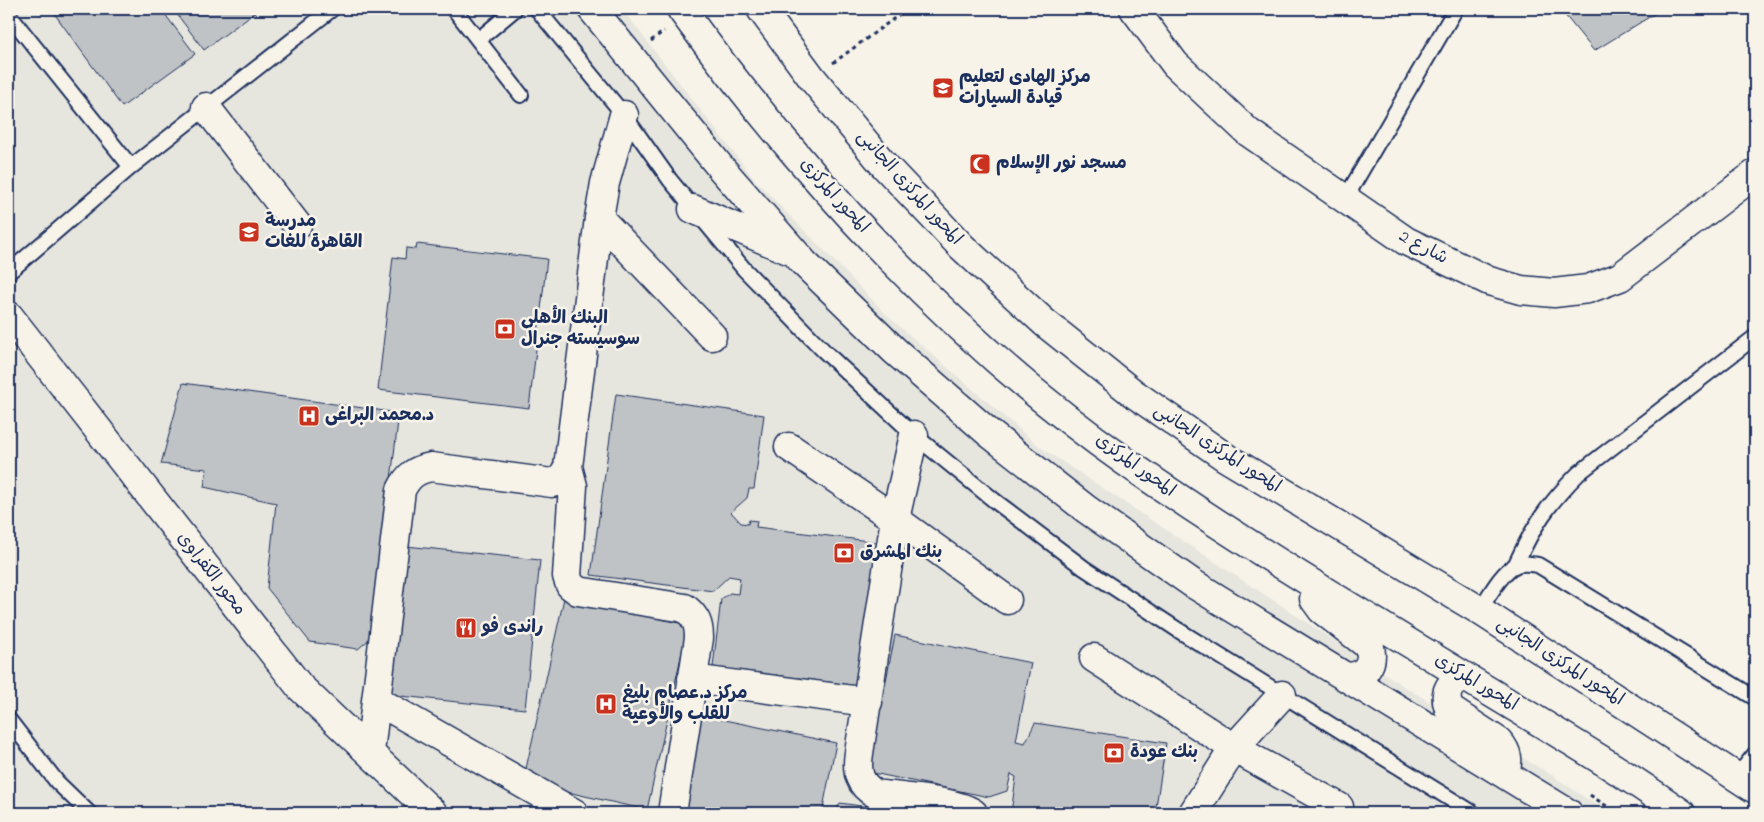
<svg xmlns="http://www.w3.org/2000/svg" width="1764" height="822" font-family="'Indie Flower','Playpen Sans Arabic',sans-serif">
<rect width="100%" height="100%" fill="#f7f3e8"/>
<filter id="ink" filterUnits="userSpaceOnUse"><feTurbulence type="fractalNoise" baseFrequency=".02" numOctaves="2"/><feDisplacementMap in="SourceGraphic" scale="10" xChannelSelector="R" yChannelSelector="G"/><feConvolveMatrix kernelMatrix="1 2 1 2 8 2 1 2 1" color-interpolation-filters="sRGB"/></filter>
<g filter="url(#ink)">
<!-- built -->
<path fill="#e6e5de" d="M9,9H622L755,180L892,320L1040,447L1408,689L1553,776L1608,813H9Z"/>
<!-- building -->
<path fill="#c0c3c5" stroke="#1b2f5e" d="M51,9H161L195,54L122,107Z
M173,9H259L204,50Z
M1560,9H1657L1659,11L1594,51Z
M417,244L547,259L529,408L378,390L393,257L405,259L406,248L416,249Z
M183,383L399,413L372,637L358,649L310,642L267,588L276,503L204,487L207,469L161,464Z
M616,394L764,415L754,489H749L747,498L731,512L741,523L748,524L749,520L757,521L756,527L877,542L859,686L713,667L721,599L730,593L738,594L740,578L729,576L713,591L591,575Z
M406,546L540,560L525,709L391,695Z
M564,598L688,625L647,810L523,782Z
M895,635L1031,663L1016,741L1025,743L1035,723L1166,743L1155,813H1011L1016,777L1011,774L1007,791L989,797L868,772Z
M700,715L836,743L822,813H681Z
M840,803L911,813H835Z"/>
<g fill="none" stroke-linecap="round" stroke-linejoin="round">
<!-- service casing -->
<g stroke="#1b2f5e" stroke-width="18">
<path id="service" d="M454,9L521,95
M537,9L624,115L670,180L744,269L824,351L914,435L995,501L1084,568L1178,630L1473,813
M9,15L131,167
M478,40L515,9
M1345,199L1455,10
M9,272L131,167L332,9
M1515,566C1534,525 1547,505 1579,473L1755,337
M1479,610C1489,597 1500,574 1514,566C1522,562 1530,564 1538,565L1755,698
M9,720L57,782L89,813
M1737,776L1755,754"/>
</g>
<!-- minor casing -->
<g stroke="#1b2f5e" stroke-width="31">
<path id="minor" d="M761,9L812,78L884,165L962,247L1045,323L1133,393L1225,457L1479,610L1755,789
M1134,9L1175,64L1248,132L1406,241L1489,281L1521,290L1554,293L1588,289L1620,277L1755,174
M206,107L297,225
M599,218L712,336
M9,316L300,687L433,813
M914,435L895,519L859,753C856,772 859,785 876,794C898,797 957,801 973,813
M789,447L895,519L1007,600
M568,467L573,486L567,576L570,585L578,591L685,608C696,617 699,624 699,638L672,813
M1094,658L1234,748L1339,807
M692,679L868,702
M376,700L574,813
M370,752L401,490C408,476 415,470 431,467L552,483L563,478L568,467L599,218L605,183L624,115
M1193,813L1234,748L1282,695"/>
</g>
<!-- secondary casing -->
<g stroke="#1b2f5e" stroke-width="31">
<path id="secondary" d="M592,9L721,168L804,263L895,351L989,433L1086,509L1192,583L1568,813
M681,9C803,176 956,343 1126,462C1236,539 1352,608 1467,678C1539,722 1612,764 1681,813
M693,209L788,250
M1314,599L1322,610L1370,647C1374,665 1365,677 1346,677
M1467,678C1449,680 1443,693 1449,709L1499,742C1508,752 1509,761 1505,774"/>
</g>
<!-- path -->
<path stroke="#1b2f5e" stroke-width="3" stroke-dasharray="4 4" stroke-linecap="butt" d="M651,41L664,31
M833,63L907,9
M1590,795L1617,813"/>
<!-- service -->
<use href="#service" stroke="#f7f3e8" stroke-width="14"/>
<!-- minor -->
<use href="#minor" stroke="#f7f3e8" stroke-width="28"/>
<!-- secondary -->
<use href="#secondary" stroke="#f7f3e8" stroke-width="28"/>
</g>
</g>
<!-- icons -->
<defs>
<g id="school-square" transform="scale(1.125)"><rect x="-9" y="-9" width="18" height="18" rx="4" fill="#c8321e" stroke="#f7f3e8"/><path d="M0-5L7-2L0 1L-7-2ZM-4 1L0 2.5L4 1V4Q0 6-4 4Z" fill="#fff"/></g>
<g id="mosque-square" transform="scale(1.125)"><rect x="-9" y="-9" width="18" height="18" rx="4" fill="#c8321e" stroke="#f7f3e8"/><path d="M3.5-4.9A6 6 0 1 0 3.5 4.9A5 5 0 1 1 3.5-4.9Z" fill="#fff"/></g>
<g id="bank-square" transform="scale(1.125)"><rect x="-9" y="-9" width="18" height="18" rx="4" fill="#c8321e" stroke="#f7f3e8"/><path d="M-6-4H6V4H-6ZM0-2.3a2.3 2.3 0 1 0 0 4.6a2.3 2.3 0 1 0 0-4.6Z" fill="#fff"/></g>
<g id="hospital-square" transform="scale(1.125)"><rect x="-9" y="-9" width="18" height="18" rx="4" fill="#c8321e" stroke="#f7f3e8"/><path d="M-5-5h3v3.5h4V-5h3V5h-3V1.5h-4V5h-3Z" fill="#fff"/></g>
<g id="restaurant-square" transform="scale(1.125)"><rect x="-9" y="-9" width="18" height="18" rx="4" fill="#c8321e" stroke="#f7f3e8"/><path d="M-5-6h1v4h1v-4h1v4h1v-4h1v5L-1.5 .5V6h-2V.5L-5-1ZM5-6V6H3V1.5H1.5Q1.5-4 5-6Z" fill="#fff"/></g>
</defs>
<g fill-rule="evenodd">
<use href="#school-square" x="943" y="88"/>
<use href="#mosque-square" x="980" y="164"/>
<use href="#school-square" x="249" y="232"/>
<use href="#bank-square" x="505" y="329"/>
<use href="#hospital-square" x="309" y="416"/>
<use href="#bank-square" x="844" y="553"/>
<use href="#restaurant-square" x="466" y="628"/>
<use href="#hospital-square" x="606" y="704"/>
<use href="#bank-square" x="1114" y="753"/>
</g>
<g text-anchor="middle" dominant-baseline="central" stroke-width="5" stroke-linejoin="round" paint-order="stroke">
<!-- poi labels -->
<g font-size="18" font-weight="bold" fill="#1b2f5e" stroke="#f7f3e8" text-anchor="start">
<text x="959" y="78">مركز الهادى لتعليم<tspan x="959" dy="21">قيادة السيارات</tspan></text>
<text x="996" y="164">مسجد نور الإسلام</text>
<text x="265" y="222">مدرسة<tspan x="265" dy="21">القاهرة للغات</tspan></text>
<text x="521" y="319">البنك الأهلى<tspan x="521" dy="21">سوسيسته جنرال</tspan></text>
<text x="325" y="416">د.محمد البراغى</text>
<text x="860" y="553">بنك المشرق</text>
<text x="482" y="628">راندى فو</text>
<text x="622" y="694">مركز د.عصام بليغ<tspan x="622" dy="21">للقلب والأوعية</tspan></text>
<text x="1130" y="753">بنك عودة</text>
</g>
<!-- street labels -->
<g font-size="18" fill="#1b2f5e" stroke="#f7f3e8">
<text transform="translate(909 188) rotate(48)">المحور المركزى الجانبى</text>
<text transform="translate(834 196) rotate(48)">المحور المركزى</text>
<text transform="translate(1423 248) rotate(28)">شارع 2</text>
<text transform="translate(1217 449) rotate(33)">المحور المركزى الجانبى</text>
<text transform="translate(1135 466) rotate(36)">المحور المركزى</text>
<text transform="translate(211 574) rotate(52)">محور الكفراوى</text>
<text transform="translate(1560 662) rotate(33)">المحور المركزى الجانبى</text>
<text transform="translate(1476 683) rotate(31)">المحور المركزى</text>
</g>
</g>
<!-- margin -->
<rect width="1764" height="822" fill="none" stroke="#f7f3e8" stroke-width="30"/>
<rect x="15" y="15" width="1734" height="792" fill="none" stroke="#1b2f5e" stroke-width="2" filter="url(#ink)"/>
</svg>
